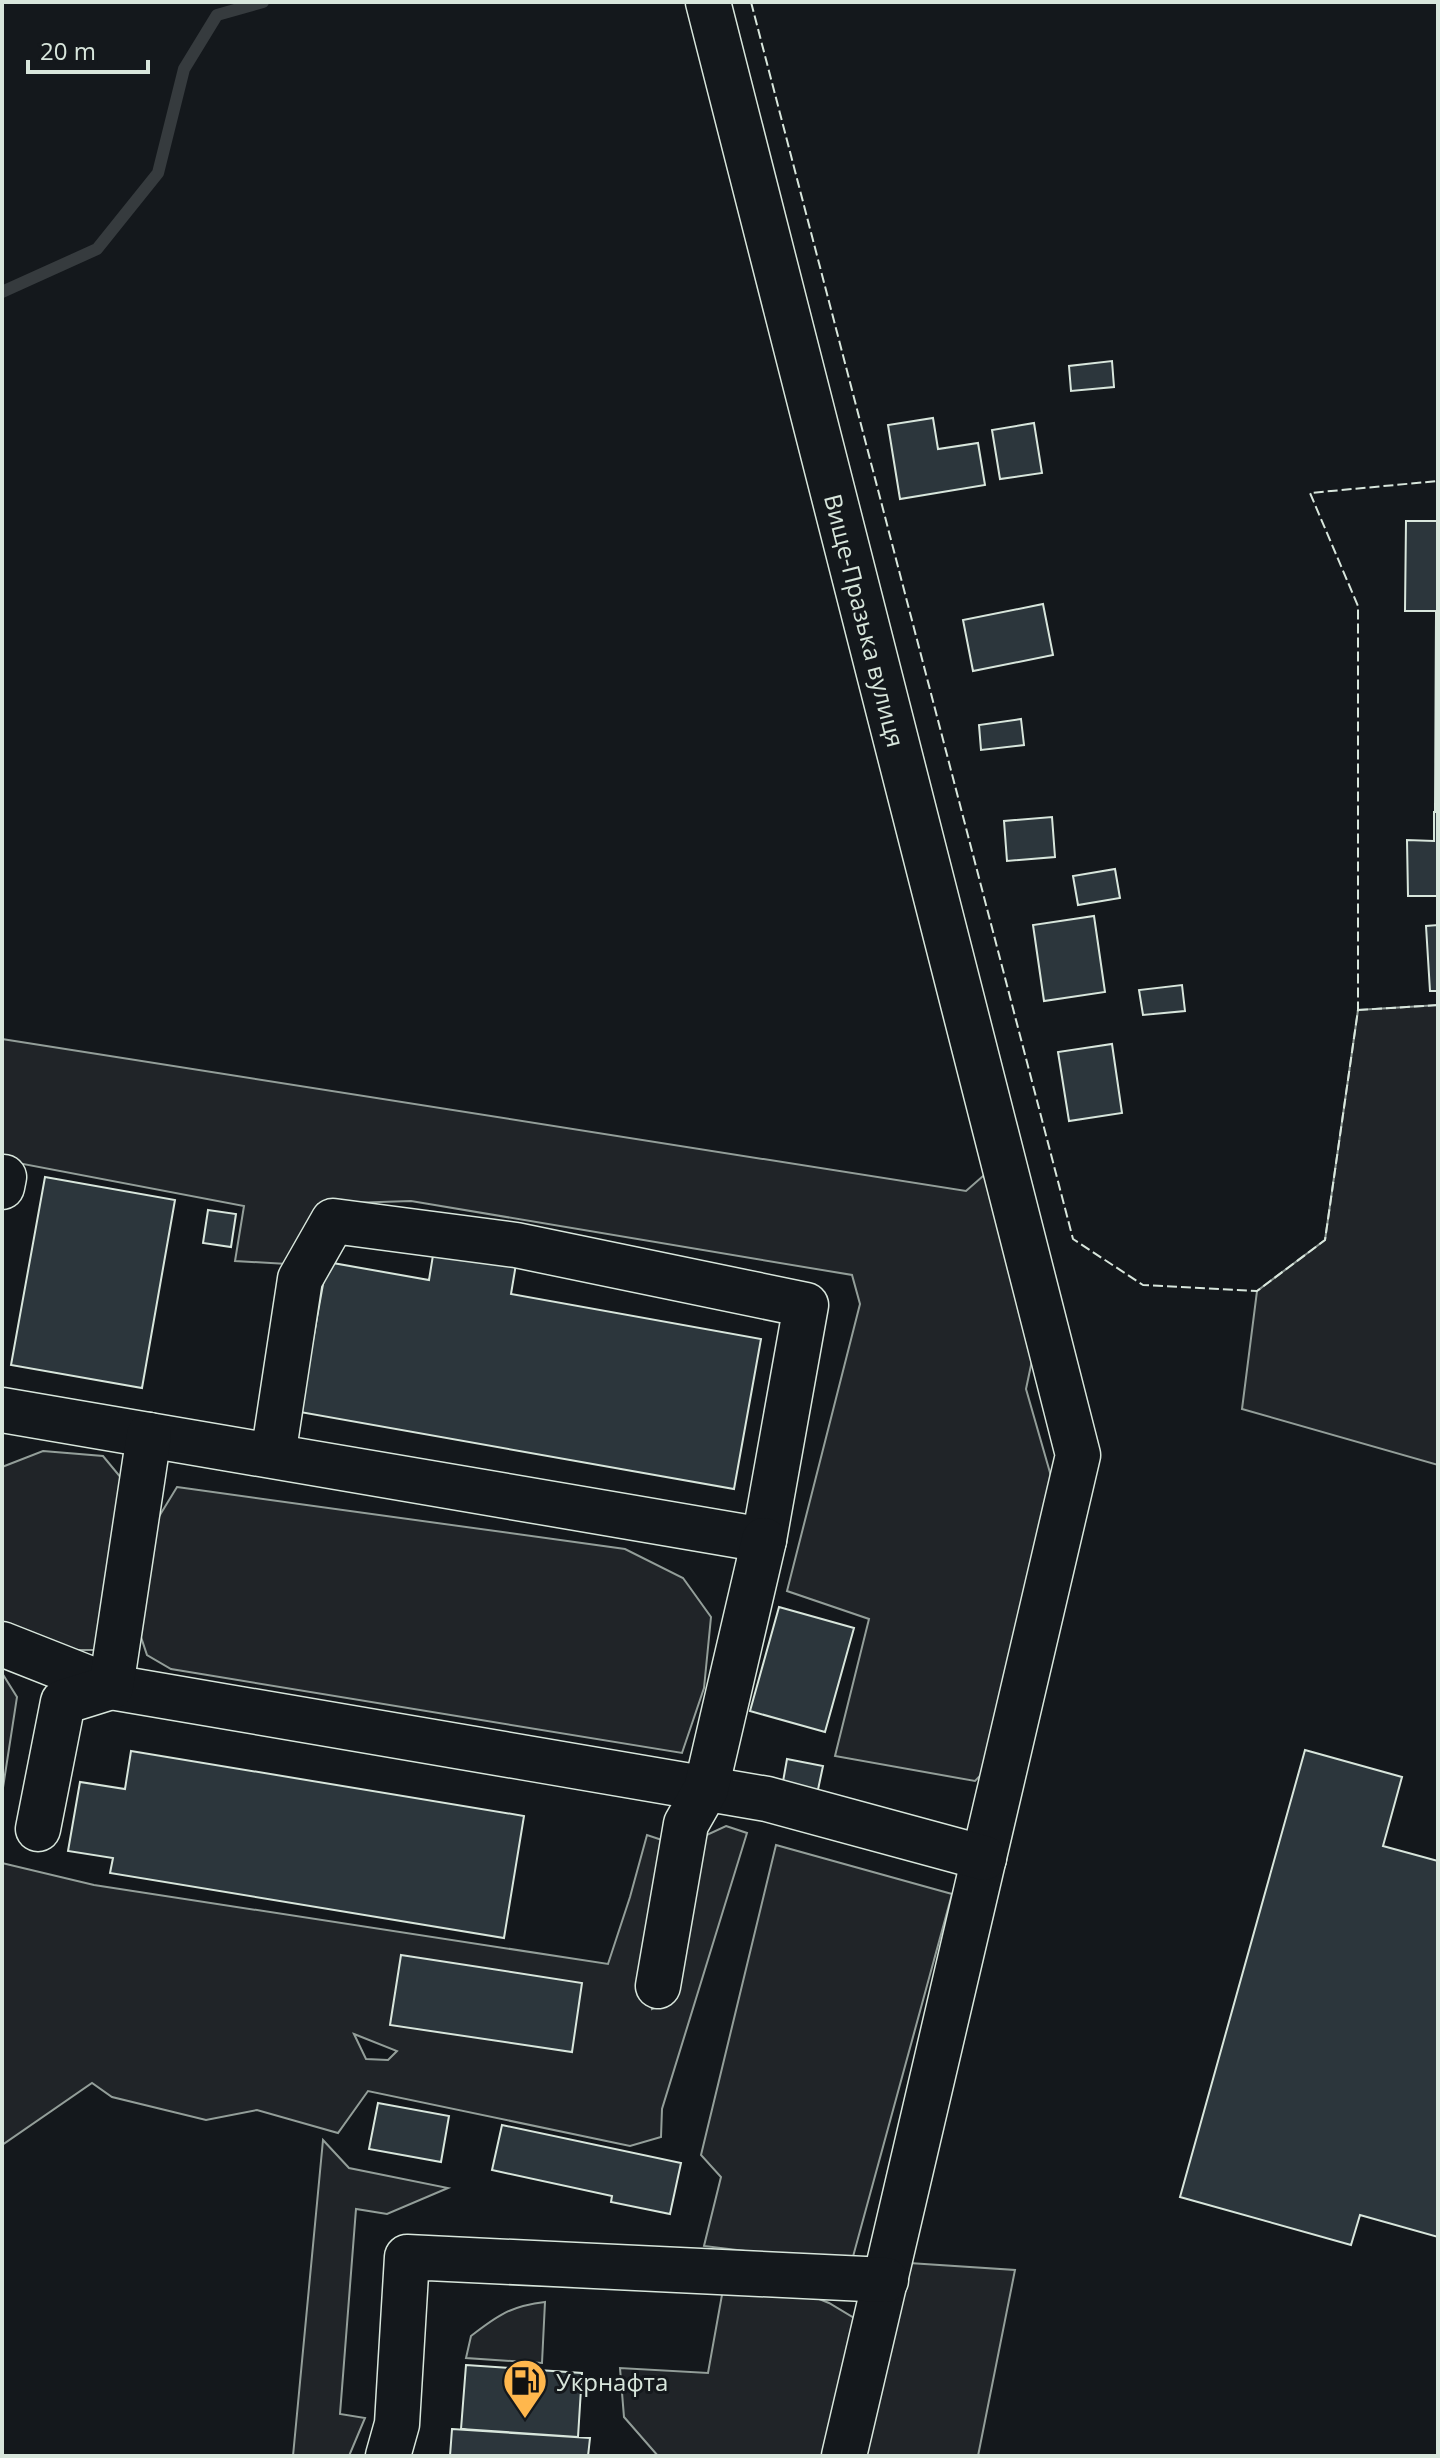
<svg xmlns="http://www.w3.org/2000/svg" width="1440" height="2458" font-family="'Open Sans',sans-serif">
<rect width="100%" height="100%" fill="#14181c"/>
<!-- green -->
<path fill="#202428" stroke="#939e99" stroke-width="2" fill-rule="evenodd" d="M1438,1005V1465L1242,1409L1257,1291L1325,1240L1358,1010Z
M2,1039L966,1191L991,1169L1034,1351L1026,1389L1053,1483L996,1759L975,1781L835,1756L869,1619L787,1591L860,1304L852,1275L411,1201L318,1204L287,1264L235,1261L244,1206L2,1160Z
M43,1451L103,1456L127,1485L98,1650H59L2,1628V1467Z
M177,1487L625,1549L683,1578L711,1617L704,1688L682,1753L171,1669L147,1655L136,1622L152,1528Z
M2,1673L17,1697L2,1794Z
M726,1826L747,1833L662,2109L661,2137L630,2146L368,2091L338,2133L257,2110L206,2120L112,2097L92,2083L2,2145V1863L94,1885L608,1964L630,1897L647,1835L668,1842L646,1969L652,2009L672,2001L698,1839ZM354,2034L397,2051L388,2060L366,2059Z
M776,1845L952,1894L851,2264L704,2246L721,2177L701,2155Z
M323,2140L349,2168L448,2188L387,2214L356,2209L340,2414L365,2418L349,2456H293Z
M909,2263L1015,2270L978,2456H859Z
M725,2278L802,2292L829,2303L859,2321L822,2456H658L624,2417L620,2368L708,2373Z
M545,2302L542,2363L466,2358L471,2336C498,2315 511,2306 545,2302Z"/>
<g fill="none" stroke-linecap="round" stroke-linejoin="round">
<!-- stream -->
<path stroke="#363b3e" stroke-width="12" d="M2,292L97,249L158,173L184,69L217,15L263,2"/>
</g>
<!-- building -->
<path fill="#2c363c" stroke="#d8e6dc" stroke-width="2" d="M1112,361L1114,387L1071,391L1069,366Z
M933,418L938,449L978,443L985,485L900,499L888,425Z
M1034,423L1042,473L1000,479L992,430Z
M1406,521H1438V611H1405Z
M1043,604L1053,655L973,671L963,620Z
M1436,613H1438V811H1435Z
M1021,719L1024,745L981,750L979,725Z
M1434,812H1438V896H1408L1407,840L1434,841Z
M1052,817L1055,857L1007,861L1004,821Z
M1115,869L1120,898L1078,905L1073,876Z
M1094,916L1105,992L1044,1001L1033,925Z
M1438,925V991H1430L1426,926Z
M1182,985L1185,1011L1143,1015L1139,990Z
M1112,1044L1122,1113L1069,1121L1058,1052Z
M45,1177L175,1200L142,1388L11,1365Z
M208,1210L236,1214L231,1247L203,1243Z
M434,1249L516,1264L511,1294L761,1339L734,1489L300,1412L327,1262L429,1280Z
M779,1607L854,1628L825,1732L750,1711Z
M1305,1750L1402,1777L1383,1846L1438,1861V2237L1360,2215L1351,2245L1180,2197Z
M131,1751L524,1816L504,1938L110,1873L113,1858L68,1851L80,1782L125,1789Z
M787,1759L823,1766L816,1799L781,1793Z
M401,1955L582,1983L572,2052L390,2025Z
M378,2103L449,2116L441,2162L369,2149Z
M502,2125L681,2163L670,2214L611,2202L612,2196L492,2170Z
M466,2365L582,2373L578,2437L461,2429Z
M452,2429L590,2438L588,2456H450Z"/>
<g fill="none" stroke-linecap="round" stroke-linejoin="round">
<!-- minor casing -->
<g stroke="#d8e6dc" stroke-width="47">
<g id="minor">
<path id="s1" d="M708,2L1078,1455L844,2456"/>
<path d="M2,1187L4,1177"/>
<path d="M2,1410L764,1540L806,1305L516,1245L333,1221L300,1279L273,1456"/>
<path d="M2,1644L111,1687L767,1799L984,1858"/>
<path d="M38,1829L63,1702L111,1687L149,1435"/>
<path d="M658,1986L686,1824L706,1789L764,1540"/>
<path d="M388,2456L397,2424L407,2257L886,2280"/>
</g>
</g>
<!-- minor -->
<use href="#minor" stroke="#14181c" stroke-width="44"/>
<!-- fence -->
<path stroke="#d8e6dc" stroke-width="2" stroke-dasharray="10 4" stroke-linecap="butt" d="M751,2L1073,1239L1143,1285L1257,1291L1325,1240L1358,1010V606L1310,493L1438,481
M1358,1010L1438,1005"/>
</g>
<!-- icons -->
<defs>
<g id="fuel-pin" transform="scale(2.3)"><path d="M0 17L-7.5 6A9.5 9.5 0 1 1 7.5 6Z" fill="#ffb74d" stroke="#14181c"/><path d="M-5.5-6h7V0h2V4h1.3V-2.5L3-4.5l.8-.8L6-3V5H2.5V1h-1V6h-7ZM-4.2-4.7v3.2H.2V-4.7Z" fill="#111"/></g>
</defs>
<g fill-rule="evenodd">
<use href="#fuel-pin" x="525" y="2381"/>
</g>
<g text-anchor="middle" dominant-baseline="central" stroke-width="6" stroke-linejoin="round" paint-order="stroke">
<!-- street labels -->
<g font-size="24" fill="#d8e6dc" stroke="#14181c">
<text stroke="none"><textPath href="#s1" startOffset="638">Вище-Празька вулиця</textPath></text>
</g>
<!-- poi labels -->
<g font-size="24" fill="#d8e6dc" stroke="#14181c" text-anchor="start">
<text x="556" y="2381">Укрнафта</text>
</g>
</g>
<!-- border -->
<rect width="1440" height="2458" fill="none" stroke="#d8e6dc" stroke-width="8"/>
<!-- scale -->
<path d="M28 60v12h120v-12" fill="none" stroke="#d8e6dc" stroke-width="4"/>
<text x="40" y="60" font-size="24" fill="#d8e6dc" stroke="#14181c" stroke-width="6" paint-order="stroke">20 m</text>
</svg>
